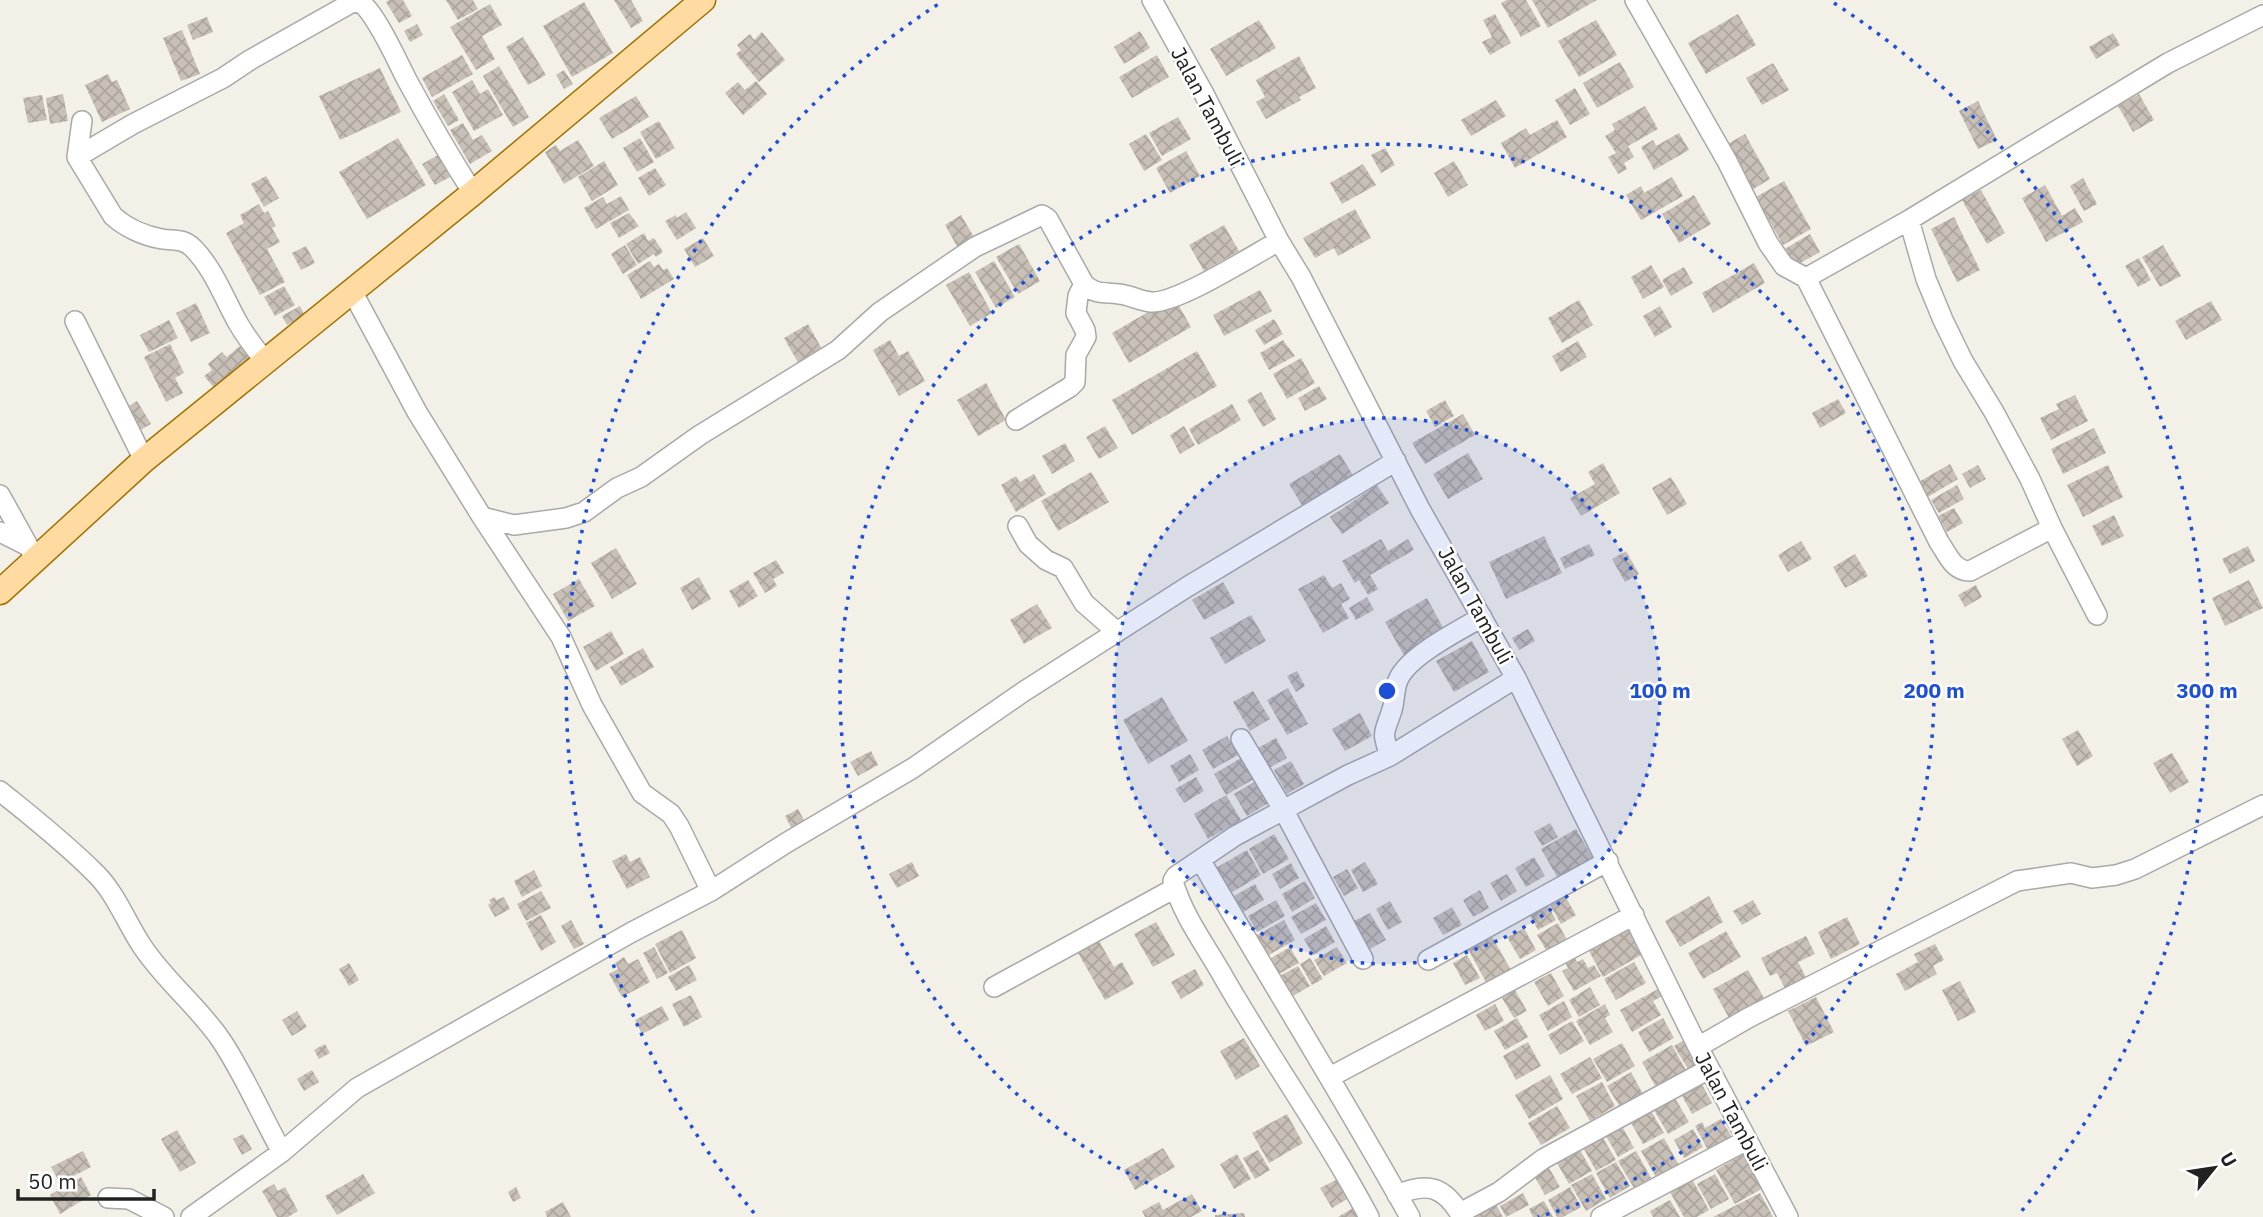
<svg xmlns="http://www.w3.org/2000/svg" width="2263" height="1217" font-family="'IBM Plex Sans',sans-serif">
<defs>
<pattern id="building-cross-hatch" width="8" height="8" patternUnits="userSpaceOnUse" patternTransform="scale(1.75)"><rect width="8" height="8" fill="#c8c0b7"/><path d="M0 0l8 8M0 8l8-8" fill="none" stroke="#aca59d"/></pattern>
</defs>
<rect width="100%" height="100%" fill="#f3f0e8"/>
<!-- building -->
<path fill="url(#building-cross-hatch)" d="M389,0H403L412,16L399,23L386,2Z
M446,0H473L478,9L458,20Z
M614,0H631L643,21L631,28Z
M1507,0H1526L1541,26L1521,37L1501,3Z
M1532,0H1597L1548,28Z
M584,2L613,53L572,77L543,26Z
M490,4L502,25L482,36L495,59L476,70L450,27Z
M1495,14L1511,43L1490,55L1482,42L1492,37L1483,20Z
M1738,14L1756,45L1706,74L1688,43Z
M207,17L213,32L193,40L187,25Z
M1259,20L1276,48L1226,76L1210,49Z
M1596,20L1617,55L1579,77L1558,41Z
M417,24L423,35L410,42L404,31Z
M182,30L200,74L181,81L163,38Z
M1140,31L1150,48L1124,64L1114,47Z
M762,32L785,60L759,82L736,54L741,50L737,45L750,34L754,40Z
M2113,33L2120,45L2096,59L2089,47Z
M523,37L546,75L528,85L506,47Z
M462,55L473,74L432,97L422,78Z
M1157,55L1169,77L1132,98L1119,77Z
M1299,56L1316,88L1299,97L1301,100L1266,119L1256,102L1265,97L1256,80Z
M1620,62L1634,87L1597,108L1583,83Z
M1773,63L1789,90L1762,105L1746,78Z
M499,66L529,117L513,127L483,76Z
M380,68L401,112L340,140L319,96Z
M564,70L573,84L564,89L556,75Z
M108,74L112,82L117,80L130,109L102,122L85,85Z
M472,80L480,94L488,89L503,115L474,131L452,92Z
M756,81L767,94L743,115L725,93L738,82L745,90Z
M1575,88L1590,114L1570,125L1555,100Z
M63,94L68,121L50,124L46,98Z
M444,94L459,120L448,126L433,101Z
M2139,94L2154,120L2133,132L2118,106Z
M42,95L47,120L28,123L23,98Z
M636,96L649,117L612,139L599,118Z
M1496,100L1506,116L1471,136L1461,120Z
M1978,101L1997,140L1978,149L1959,111Z
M1645,106L1658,129L1628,146L1634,157L1624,163L1627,169L1618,174L1608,157L1616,153L1605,136L1615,130L1612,124Z
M1178,117L1191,139L1162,156L1149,133Z
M1557,120L1567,137L1515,168L1501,143L1526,128L1530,135Z
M659,121L675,148L656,159L640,132Z
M463,123L473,140L482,135L492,151L470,164L450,130Z
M1679,133L1689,150L1654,170L1641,147L1653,140L1656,146Z
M1146,134L1162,160L1144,171L1129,144Z
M1745,134L1770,179L1750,191L1724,146Z
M398,138L426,185L367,219L339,172Z
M640,138L654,162L637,172L623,148Z
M578,140L594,166L564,184L545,152L556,145L560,151Z
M1385,148L1395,165L1381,173L1371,155Z
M1186,151L1200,176L1170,193L1156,168Z
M438,155L450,177L435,185L422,164Z
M604,161L618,185L592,201L578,177Z
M1454,161L1468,185L1448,197L1434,173Z
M1363,164L1376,185L1342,204L1330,183Z
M655,168L666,185L649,196L638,178Z
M266,176L279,198L264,207L251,184Z
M1672,177L1683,196L1641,220L1626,195L1641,186L1644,193Z
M2083,178L2097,204L2084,211L2070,186Z
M1784,181L1811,229L1783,245L1756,197Z
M2045,185L2062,216L2075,208L2083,222L2046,242L2022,198Z
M1981,190L2005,233L1987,244L1962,200Z
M1694,195L1711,224L1679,243L1662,214Z
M621,196L629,210L596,229L584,208L603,197L607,204Z
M259,204L264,213L268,211L276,226L272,228L280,242L267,249L285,282L260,295L226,233L244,223L240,215Z
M1355,209L1371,238L1338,256L1334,248L1315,258L1303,238Z
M686,212L696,228L677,240L665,221L676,215L677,218Z
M629,213L639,226L619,238L610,223Z
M961,215L975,239L958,248L945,225Z
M1954,217L1980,270L1957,282L1931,229Z
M1224,225L1239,251L1204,271L1189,245Z
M644,233L648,241L654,238L663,252L656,257L654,254L638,264L626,244Z
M1810,234L1820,252L1793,267L1783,250Z
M703,238L714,256L695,267L684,249Z
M1019,244L1040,281L1018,294L996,257Z
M625,245L637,265L623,274L611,254Z
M2163,245L2181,276L2160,287L2142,257Z
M306,246L315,263L301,270L292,253Z
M2139,258L2151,280L2138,287L2125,266Z
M650,261L654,267L659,264L663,270L667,268L674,279L641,299L627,275Z
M994,261L1015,297L996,308L975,272Z
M1754,263L1765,283L1713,313L1702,293Z
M1651,265L1664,287L1643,299L1631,277Z
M1684,267L1693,283L1671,296L1662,280Z
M969,272L992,313L970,326L946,285Z
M284,286L295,305L275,316L264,297Z
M1260,290L1272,311L1224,336L1213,315Z
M1174,297L1191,327L1129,363L1112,333Z
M1579,300L1593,325L1562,343L1548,318Z
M2211,301L2222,320L2186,340L2175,321Z
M196,303L210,333L191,342L176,313Z
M300,306L305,316L287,325L282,316Z
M1660,306L1672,327L1655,337L1643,316Z
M1274,319L1283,334L1264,345L1255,330Z
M169,320L178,338L149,352L140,335Z
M808,324L824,353L800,366L784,338Z
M890,340L899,356L908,351L925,381L899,396L873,350Z
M1283,340L1295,356L1269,370L1260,353Z
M1578,341L1587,357L1561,372L1552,356Z
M170,344L184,373L175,378L183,393L166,402L144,357Z
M240,346L252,360L216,390L204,376L212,370L208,364L222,352L227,357Z
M1197,351L1217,386L1132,435L1112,400Z
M1301,358L1315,383L1287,399L1273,374Z
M986,383L1006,420L978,436L957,400Z
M1319,386L1327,399L1305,411L1298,398Z
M1261,392L1276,419L1263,427L1247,400Z
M2075,395L2088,421L2051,440L2040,418L2059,409L2056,404Z
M1838,399L1846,413L1820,428L1812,413Z
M1445,400L1454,416L1435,427L1426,411Z
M137,401L151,424L135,433L122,410Z
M1232,404L1241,420L1198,445L1189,429Z
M1463,414L1475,435L1425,464L1412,443Z
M1105,426L1118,448L1099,459L1086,437Z
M1184,426L1195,445L1180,454L1170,435Z
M2094,428L2106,453L2063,474L2051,449Z
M1065,443L1075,461L1052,474L1042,456Z
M1468,453L1483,479L1448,499L1433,474Z
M1340,454L1354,477L1303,507L1289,484Z
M1603,463L1620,493L1581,516L1570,498L1595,484L1588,472Z
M1950,464L1958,479L1926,498L1917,483Z
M1978,465L1986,479L1970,488L1962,474Z
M2108,465L2123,497L2083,517L2067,485Z
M1091,472L1109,502L1058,531L1041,501Z
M1034,474L1046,494L1016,512L1001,485L1016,476L1020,482Z
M1671,477L1687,504L1667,515L1652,488Z
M1377,485L1389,503L1342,534L1330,517Z
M1957,485L1964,499L1939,513L1931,500Z
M1954,508L1963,523L1947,532L1938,516Z
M2114,515L2124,536L2102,546L2092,526Z
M1544,536L1562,573L1506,599L1489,562Z
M1381,539L1388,551L1408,539L1414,550L1370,575L1378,589L1368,595L1359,580L1355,583L1342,561Z
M1801,541L1812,559L1788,572L1778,555Z
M1589,544L1595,555L1565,569L1560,558Z
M2248,546L2255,561L2230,574L2222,559Z
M616,548L637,584L612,599L591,563Z
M1626,551L1639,574L1625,582L1612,559Z
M1855,554L1868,576L1845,588L1833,567Z
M776,560L784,573L773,579L777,586L765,593L753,573Z
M1324,575L1332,588L1341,583L1350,599L1341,604L1349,618L1323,633L1298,589Z
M699,577L711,599L692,610L680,588Z
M579,579L595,606L568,621L553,594Z
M748,580L758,596L739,608L729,591Z
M2249,580L2263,608L2225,626L2212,598Z
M1223,582L1235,603L1204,620L1192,600Z
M1976,585L1982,597L1965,607L1958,595Z
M1367,597L1374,610L1356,620L1349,608Z
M1427,598L1446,633L1405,657L1385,622Z
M1037,604L1052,628L1024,644L1010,620Z
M1251,615L1266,641L1225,664L1210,638Z
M1528,629L1535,641L1519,650L1512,638Z
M611,631L624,654L596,671L583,647Z
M1472,641L1489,672L1454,692L1436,661Z
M643,648L654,667L621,686L610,667Z
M1297,671L1305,686L1296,692L1287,676Z
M1288,688L1308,724L1287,735L1267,700Z
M1253,691L1270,719L1250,731L1233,702Z
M1162,697L1188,741L1148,764L1123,720Z
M1360,713L1372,736L1345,751L1332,729Z
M2078,730L2093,756L2077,766L2062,739Z
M1227,736L1238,755L1213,769L1202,750Z
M1276,738L1287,758L1269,768L1258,748Z
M871,751L878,765L858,776L850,762Z
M2172,753L2189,782L2170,793L2153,763Z
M1190,754L1199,770L1179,782L1170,766Z
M1241,758L1254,779L1226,795L1214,774Z
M1291,761L1304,784L1287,794L1274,770Z
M1196,777L1204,791L1184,803L1175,789Z
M1259,779L1272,801L1247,816L1234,794Z
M1226,795L1241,820L1208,839L1194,814Z
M798,809L807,826L794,833L785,816Z
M1550,823L1558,837L1542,846L1534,832Z
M1576,829L1594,860L1559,880L1541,849Z
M1274,834L1289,859L1263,874L1249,849Z
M1247,850L1261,875L1229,894L1214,869Z
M626,854L630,862L640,857L650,877L627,889L612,861Z
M1534,857L1545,876L1526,887L1515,868Z
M912,862L919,876L897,888L889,874Z
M1365,862L1378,884L1363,892L1351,870Z
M1291,863L1299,878L1280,889L1272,874Z
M1347,869L1358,888L1344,896L1333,877Z
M534,870L542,886L522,897L514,881Z
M1507,874L1517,891L1501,901L1490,883Z
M1305,881L1315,898L1292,912L1282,894Z
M1255,884L1264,900L1243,912L1234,896Z
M1480,890L1489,908L1473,917L1463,900Z
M541,891L551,908L526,921L517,904Z
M1564,894L1576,915L1561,924L1549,903Z
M1709,896L1723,922L1680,947L1665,921Z
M495,897L496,900L504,897L510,909L495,917L488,905L491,903L489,900Z
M1276,900L1285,916L1257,932L1248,916Z
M1753,900L1761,914L1742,925L1733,911Z
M1390,901L1402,922L1388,930L1376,909Z
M1316,903L1326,920L1301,934L1291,917Z
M1548,905L1556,920L1538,930L1530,915Z
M1452,907L1462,925L1443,935L1433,918Z
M1370,913L1386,940L1370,949L1354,921Z
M541,915L556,942L541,951L526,923Z
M1847,917L1860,944L1831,959L1818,932Z
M571,920L584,944L574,949L561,926Z
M1284,920L1295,940L1260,960L1249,940Z
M1156,922L1175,955L1153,967L1134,934Z
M1558,923L1568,942L1548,953L1537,935Z
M1326,926L1335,942L1313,955L1304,939Z
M1524,928L1536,950L1520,959L1507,937Z
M1629,929L1643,954L1603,977L1589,951Z
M682,930L696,958L670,973L655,944Z
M1726,931L1741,957L1703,979L1688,953Z
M1491,935L1511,970L1487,984L1468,949Z
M1806,936L1815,954L1798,962L1808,981L1787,992L1777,973L1770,976L1761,958Z
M1099,941L1114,967L1122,962L1134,984L1105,1000L1078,953Z
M1935,944L1944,960L1933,966L1937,974L1905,991L1896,974L1918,962L1914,954Z
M654,947L668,973L657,979L643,953Z
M1290,947L1299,963L1277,975L1268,960Z
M1337,947L1347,963L1324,976L1314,960Z
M1467,955L1480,978L1465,985L1453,963Z
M1574,956L1577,962L1583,959L1588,968L1594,965L1601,976L1574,991L1562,971L1568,968L1564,961Z
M624,957L628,964L638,959L650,982L622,997L609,974L618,969L615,963Z
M1310,958L1323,979L1312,985L1300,964Z
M1634,962L1646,983L1616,1000L1604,979Z
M349,963L359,980L349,986L339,969Z
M689,965L697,980L676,991L668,977Z
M1298,966L1310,986L1288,999L1276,978Z
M1195,969L1204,985L1181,999L1171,982Z
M1748,970L1764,998L1729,1018L1713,989Z
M1551,973L1564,996L1548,1006L1534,982Z
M1960,981L1976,1012L1958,1021L1942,990Z
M1590,987L1600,1005L1579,1017L1569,1000Z
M1658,989L1662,996L1653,1001L1661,1015L1632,1032L1620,1010Z
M1515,990L1527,1011L1514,1018L1502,998Z
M691,995L702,1017L684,1027L672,1004Z
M1816,997L1834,1032L1806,1046L1788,1011Z
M1564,1001L1572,1017L1548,1031L1539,1015Z
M1495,1004L1504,1021L1485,1031L1476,1015Z
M1605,1004L1610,1015L1605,1018L1613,1032L1590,1045L1576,1021Z
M662,1006L669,1020L642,1034L635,1020Z
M297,1011L307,1027L292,1036L282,1020Z
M1517,1018L1528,1037L1505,1050L1494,1031Z
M1663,1018L1674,1038L1649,1052L1638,1032Z
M1572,1021L1584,1041L1560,1055L1548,1035Z
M1244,1038L1260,1066L1236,1080L1220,1051Z
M1684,1040L1698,1064L1688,1069L1674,1046Z
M1528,1042L1541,1066L1516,1080L1503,1056Z
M1622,1043L1635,1066L1607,1082L1593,1059Z
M325,1044L330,1053L319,1059L314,1050Z
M1672,1045L1688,1074L1658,1091L1642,1062Z
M1590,1057L1602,1078L1572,1094L1560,1074Z
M312,1070L319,1082L304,1091L297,1079Z
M1631,1072L1643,1094L1620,1107L1607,1086Z
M1550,1075L1563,1099L1529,1119L1515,1095Z
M1700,1081L1712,1103L1692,1114L1680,1092Z
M1602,1082L1615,1106L1590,1121L1576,1096Z
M1675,1098L1689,1122L1668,1134L1654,1110Z
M1557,1106L1570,1128L1541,1145L1528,1123Z
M1650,1109L1664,1133L1643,1144L1630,1121Z
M1287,1114L1303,1143L1269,1163L1252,1133Z
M1721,1119L1732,1137L1708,1150L1695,1126L1702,1122L1705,1128Z
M1622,1126L1634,1148L1618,1157L1606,1136Z
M1693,1129L1703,1147L1684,1158L1674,1140Z
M177,1130L196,1163L180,1172L161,1139Z
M243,1134L252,1149L242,1155L233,1139Z
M1594,1136L1598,1141L1603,1138L1616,1160L1596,1171L1584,1149L1588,1146L1585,1141Z
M1664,1138L1679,1165L1656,1177L1641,1151Z
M1571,1145L1575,1153L1580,1150L1592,1171L1569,1184L1557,1163L1566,1158L1562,1150Z
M1163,1148L1175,1167L1135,1190L1124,1170Z
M1258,1150L1270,1170L1255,1179L1243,1158Z
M83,1151L91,1167L60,1183L51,1167Z
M1636,1151L1651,1178L1634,1188L1618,1161Z
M1745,1153L1765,1187L1735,1204L1716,1170Z
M1237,1154L1251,1179L1234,1189L1220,1164Z
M1616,1162L1630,1186L1610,1198L1596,1173Z
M1548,1166L1560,1187L1545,1195L1533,1174Z
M363,1174L375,1193L337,1215L325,1196Z
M1592,1174L1606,1199L1586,1211L1571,1185Z
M1715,1174L1729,1199L1711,1209L1697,1184Z
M81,1177L91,1195L60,1214L50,1195Z
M1692,1179L1709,1210L1697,1217H1684L1670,1192Z
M1336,1180L1347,1199L1332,1208L1320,1188Z
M274,1184L278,1191L285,1187L298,1211L288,1217H277L262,1191Z
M516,1187L521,1198L513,1202L508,1192Z
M1570,1187L1581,1207L1563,1217H1557L1548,1200Z
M1523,1193L1529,1205L1506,1217L1500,1206Z
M1760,1193L1773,1217H1713Z
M1192,1194L1202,1211L1191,1217H1145L1142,1211L1159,1202L1163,1210Z
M1492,1197L1503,1217H1474L1470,1210Z
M1670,1200L1680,1217H1653L1650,1211Z
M1544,1201L1553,1217H1533L1529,1209Z
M563,1202L571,1217H547L545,1212Z
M1353,1208L1358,1217H1338Z
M1244,1213L1245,1217H1215V1215Z"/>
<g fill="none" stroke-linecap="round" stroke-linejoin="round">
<!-- minor casing -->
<g stroke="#a9a9a9" stroke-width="22">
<path id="minor" d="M1152,0L1203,92L1279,241L1301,277L1420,509L1516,678L1698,1047L1788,1217
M1635,0L1727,161L1768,243L1784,266L1806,278L1909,220L2168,63L2263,15
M82,121L77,157L113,216C126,228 145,236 162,239C174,241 183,238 193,248C213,268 224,298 238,323C246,337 256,350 267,363
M77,157L133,124L223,78L250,60L351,3L360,2C376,13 397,61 407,80C428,119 450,157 473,193
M1909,220L1926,279L1943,320L1963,361L1994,412L2030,479L2052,528L2097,615
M1806,278L1939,542C1948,555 1953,571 1970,571L2052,528
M352,291L417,412L482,517L514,525L566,518L584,512L617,488L641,477L700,435L838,350L880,312L975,247L1042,215L1048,219L1084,284C1095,295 1105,292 1119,294C1130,295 1140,301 1151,302C1177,304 1253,255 1279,241
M75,321L144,460
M1016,420L1070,387L1075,382L1076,355L1086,337L1085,330L1076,313L1078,296L1084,284
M0,495L36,560
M482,517L561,637L592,705L642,793L671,814L679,826L711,891
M1018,526L1028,544L1046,560L1063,568L1084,603L1117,632
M0,532L28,546
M1241,739L1284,811L1363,959
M1390,756L1516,678
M0,791C32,817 64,842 93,871C115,891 126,922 142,946C165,981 198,1006 221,1040C244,1074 261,1115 282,1152
M1201,861C1270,980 1343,1097 1410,1217
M1428,960L1608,861
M994,987L1175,888
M1698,1047L1748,1018L2017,881L2071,873L2092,878L2116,875L2135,869L2263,805
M1330,1077L1634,915
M1397,1195C1428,1181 1445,1187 1462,1217
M108,1198L129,1199L164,1217
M1460,1213L1499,1192L1543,1159L1709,1069
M191,1217L282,1152L357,1088L632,932L711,891L786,843L913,768L1023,692L1187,587L1396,461
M1369,1217C1324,1132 1267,1054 1220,971C1203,942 1182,913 1173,881L1176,876L1235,836L1348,775L1390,756C1381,730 1384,735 1392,710C1395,700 1394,687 1399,678C1410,655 1460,630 1482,617
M1601,1217L1747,1140"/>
</g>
<!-- major casing -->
<g stroke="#a07300" stroke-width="27">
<path id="major" d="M0,592L144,460L473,193L703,0"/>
</g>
<!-- minor -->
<use href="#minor" stroke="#fff" stroke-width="19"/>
<!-- major -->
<use href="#major" stroke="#ffdba1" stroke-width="24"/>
</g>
<!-- distance rings -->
<circle cx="1387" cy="691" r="273" fill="#1d4ed8" fill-opacity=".12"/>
<g fill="none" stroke="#1d4ed8" stroke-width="3.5" stroke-dasharray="3.5 7">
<circle cx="1387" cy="691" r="273"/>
<path d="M1236 1217A547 547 0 1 1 1538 1217"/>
<path d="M754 1213A820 820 0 0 1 940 3M1834 3A820 820 0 0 1 2020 1213"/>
</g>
<g text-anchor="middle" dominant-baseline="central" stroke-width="5" stroke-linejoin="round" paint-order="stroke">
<!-- street labels -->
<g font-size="21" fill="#222" stroke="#fff">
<text transform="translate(1208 106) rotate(62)">Jalan Tambuli</text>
<text transform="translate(1476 605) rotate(61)">Jalan Tambuli</text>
<text transform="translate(1732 1111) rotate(62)">Jalan Tambuli</text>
</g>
</g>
<circle cx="1387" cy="691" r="10" fill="#1d4ed8" stroke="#fff" stroke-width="3.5"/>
<g font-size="21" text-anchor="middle" font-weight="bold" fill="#1d4ed8" stroke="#fff" stroke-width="5" stroke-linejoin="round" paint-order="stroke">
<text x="1660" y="698">100 m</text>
<text x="1934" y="698">200 m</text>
<text x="2207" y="698">300 m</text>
</g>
<!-- north arrow -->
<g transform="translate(2214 1168) rotate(60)" stroke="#ffffff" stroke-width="5" paint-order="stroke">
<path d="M0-5L12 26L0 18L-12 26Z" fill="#222222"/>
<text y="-10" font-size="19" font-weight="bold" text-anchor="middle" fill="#222222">U</text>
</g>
<!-- scale -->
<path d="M18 1189v10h136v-10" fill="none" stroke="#222222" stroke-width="3.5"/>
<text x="28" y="1189" font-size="21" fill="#222222" stroke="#ffffff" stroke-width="5" paint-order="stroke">50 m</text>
</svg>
